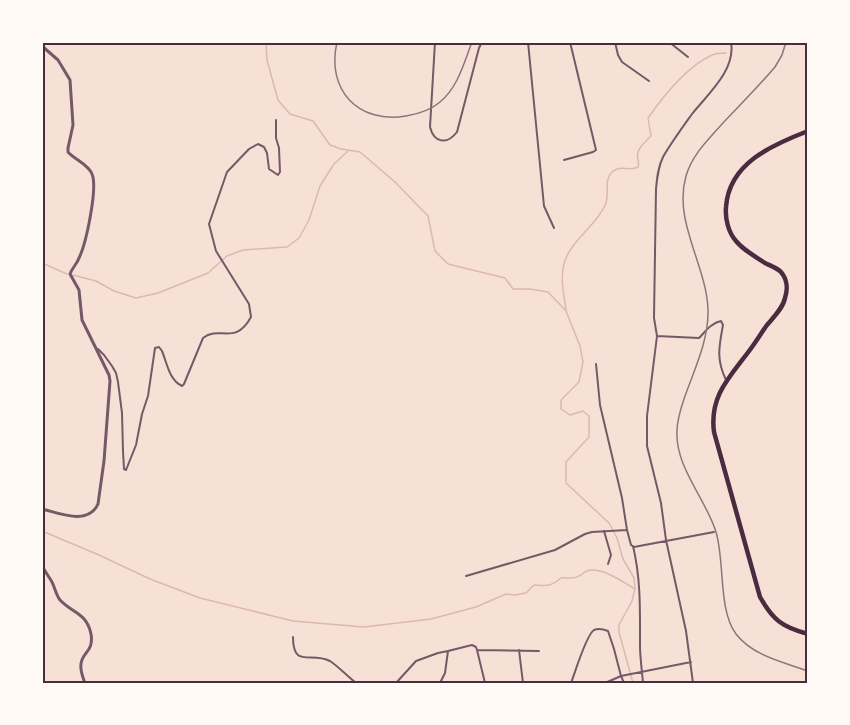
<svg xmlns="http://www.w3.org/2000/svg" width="850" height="725" font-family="Inter,sans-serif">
<rect width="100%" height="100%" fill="#f7e1d7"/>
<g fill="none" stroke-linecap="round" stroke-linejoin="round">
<!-- stream -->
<path stroke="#dcb8b0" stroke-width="1.5" d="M266,42L267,60L278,100L290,114L313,121L330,145L341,149L360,152L395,182L428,216L435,251L448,264L505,278L513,289H530L548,292L566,311L580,346L583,362L579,382L561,400V409L570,415L583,411L589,416V437L566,462V483L609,523L617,538L623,559L634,578L635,589L632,601L619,625V632L633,683
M740,43L751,42
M42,263L67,274
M73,275L96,281L114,291L136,298L158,293L208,273L227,256L243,250L287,247L299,238L309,220L320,186L334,164L348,151
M566,310C564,296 560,278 564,264C570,240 597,226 606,203C609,193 604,179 612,172C620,164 630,172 638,167C640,160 636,158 638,152C640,146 647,140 651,136L648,118C664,95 686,67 712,55C716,53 721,53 726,53
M42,531L99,555L150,579L200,598L293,621L364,627L431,619L476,607L506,594L515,595L526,593L534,585C547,586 550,587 561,578C567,577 573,580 579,576C584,574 582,573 587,571C601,566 623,582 635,589"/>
<!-- minor -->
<path stroke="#755966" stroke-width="2" d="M435,42L430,127C434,143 447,145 457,132L479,48L482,42
M528,42L544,206L554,228
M615,42L618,55L622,62L649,81
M669,42L688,57
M564,160L593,152L596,150L570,42
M657,336L699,338C705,332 711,323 721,321L723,325C719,347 716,359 726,380
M98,349L104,355L112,366L116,373L118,382L122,413L123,451L124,469L126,470L136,445L142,414L148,396L155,348L159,347L162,351C167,363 169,380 182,386L184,384L203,338C220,325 235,346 251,317L249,304L216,251L209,224L227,172L249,149L258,144L264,147L267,153L269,169L278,175L280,172L279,148L276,138V120
M596,364L600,405L622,498L627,530
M604,531L611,555L608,564
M633,546C641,579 640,612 640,645C640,658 642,670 643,683
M466,576L555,550L585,534L592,532L627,530L631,545L634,547L714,532
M293,637C293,669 311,651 330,661C339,667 347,676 356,683
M477,650L539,651
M519,650L523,683
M396,683L416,661L438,653L448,651
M440,683L445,673L448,651L472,645L476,647L477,650L485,683
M462,683L498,682L523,683
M571,683C575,673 586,635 594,630C599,628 603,629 608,631L614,649L621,676L691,662
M605,683L621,676L624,683
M693,683L686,631L666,540L661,503L647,446V416L657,336L654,318L656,189C657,178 658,167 663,157C671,143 682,128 692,114C708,94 736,70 731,42"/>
<!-- tertiary -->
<path stroke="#755966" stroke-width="3" d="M42,46L58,60L70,80L73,125L68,148V152C75,160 88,164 92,174C98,188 86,244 79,258C77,264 72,268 70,274L79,290L82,320L109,375L110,381L104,461L98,504C88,526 59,513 42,509
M42,566C45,571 49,577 52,582C55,588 56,595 60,600C72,613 87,613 91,634C94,652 82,652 81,664C80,670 83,678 85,683"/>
<!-- trunk -->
<path stroke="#4a2c40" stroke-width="4.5" d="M808,131C772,145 729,163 726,207C725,218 728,232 736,241C743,250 756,257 765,263C771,266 777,268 781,272C787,279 788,289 785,298C783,308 774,317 767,325C762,332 757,340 752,347C732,375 709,394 714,432L760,597C773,620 782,627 808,634"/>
<!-- rail -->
<path stroke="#8f747c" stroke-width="1.5" d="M337,42C326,90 358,124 406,116C418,114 431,110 440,102C458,87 464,63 472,42
M786,42L782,55L775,67C758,87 740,105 722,124C708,140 692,155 686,176C673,221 706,264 708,309C709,339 695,368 685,396C681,408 677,419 677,431C675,467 706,499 716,532C725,562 718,610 736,634C753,656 783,662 808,671"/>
</g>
<!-- border -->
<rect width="850" height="725" fill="none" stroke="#fffaf5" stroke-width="87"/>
<rect x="44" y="44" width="762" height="638" fill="none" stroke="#4a2c40" stroke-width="2"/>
</svg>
